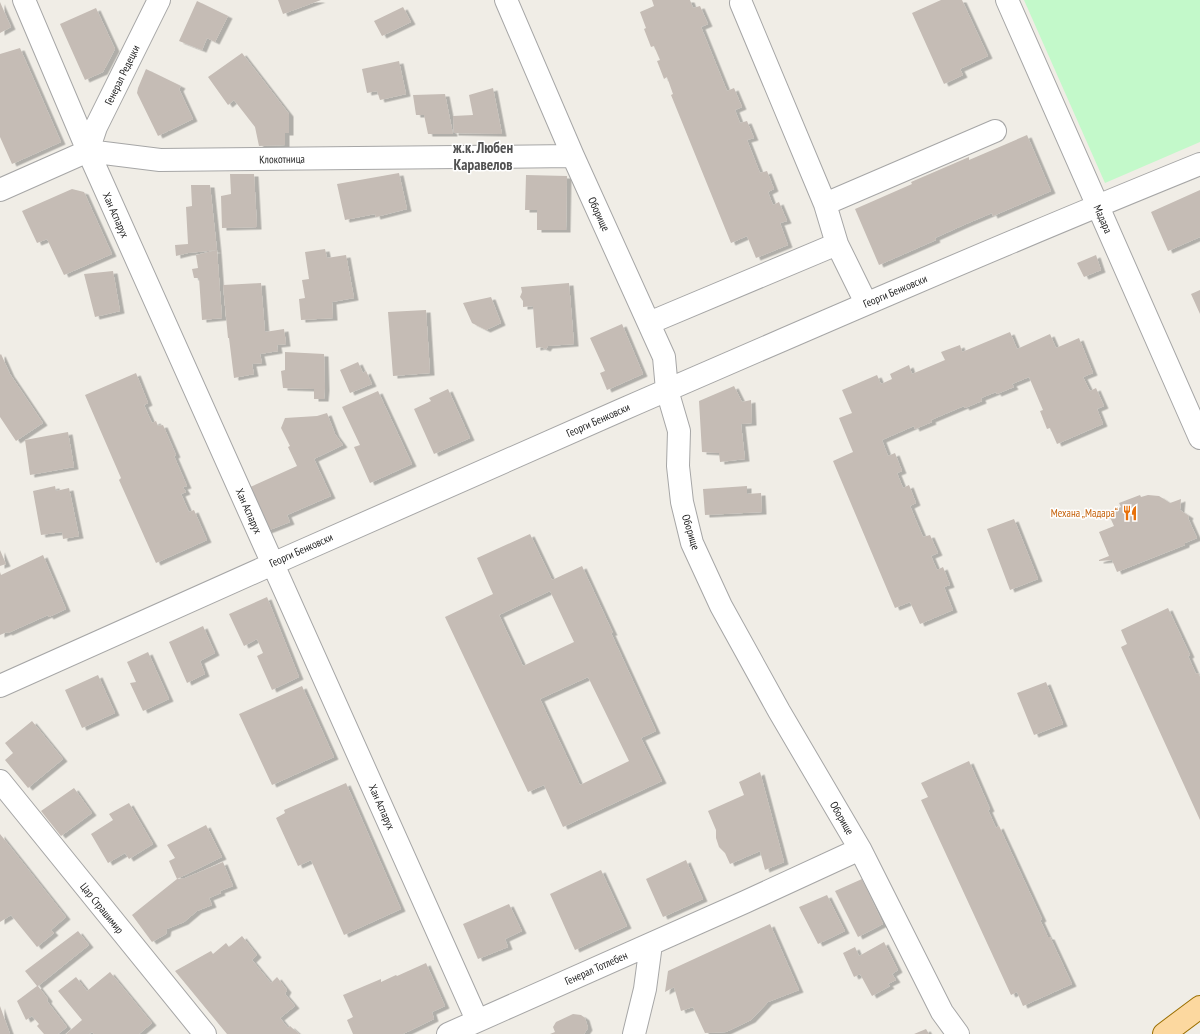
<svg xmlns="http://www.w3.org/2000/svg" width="1200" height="1034" font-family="'PT Sans Narrow',sans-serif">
<defs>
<filter id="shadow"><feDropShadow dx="4.5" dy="2.5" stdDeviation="0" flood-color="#0004"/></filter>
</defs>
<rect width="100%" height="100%" fill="#f0ede6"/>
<!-- park -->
<path fill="#c3f9ca" d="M1024,0H1200V142L1105,183Z"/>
<!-- building -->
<path fill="#c5bcb5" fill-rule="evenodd" filter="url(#shadow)" d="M278,0H321L283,14Z
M652,0H690L693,8L700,6L708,24L701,27L727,91L734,88L742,107L735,110L740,123L747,121L754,138L747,140L760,173L767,171L774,189L768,192L771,200L773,205L779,202L787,221L780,223L788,245L756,258L747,236L731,243L671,95L673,94L667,77L664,79L657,61L660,60L654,46L651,47L644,29L646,28L640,12L654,6Z
M941,0H962L988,56L960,69L963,75L944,84L912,13Z
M197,1L228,16L215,42L207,38L202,50L179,41Z
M0,2L11,27L0,33Z
M403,7L411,22L382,36L374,21Z
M96,8L115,49L103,72L85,80L60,24Z
M20,48L61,142L12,164L0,137V54Z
M242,53L289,114V133H285V145L259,146L255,127L234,100L228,105L208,77Z
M399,61L406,94L380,100L377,91L367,93L362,69Z
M146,69L181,86L179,89L193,119L158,136L137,93L138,88Z
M493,88L502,134L454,133L453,116L473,115L469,95Z
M445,94L453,134H428L424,115H416L413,95Z
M1027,135L1051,191L993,216L992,213L966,224L935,238L936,240L879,265L855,209L912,184L911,182L969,157V160Z
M399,173L407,209L376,217L375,214L345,220L337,184Z
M230,174H254L257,227L222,228L221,196L231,194Z
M526,175L567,176L566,230H537V210H525Z
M191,185H210L217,250L188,253L176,256L175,245L188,244L186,207L192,206Z
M72,189L84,192L112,254L64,275L47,239L37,243L22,211Z
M1200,190V237L1168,251L1151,212Z
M325,249L327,258L346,255L354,298L332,302L333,318L301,320L299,299L305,298L302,280L309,279L305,252Z
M217,250L222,318L202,320L199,278H194L192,269L198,268L196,255Z
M1096,255L1101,270L1084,277L1077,263Z
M113,271L120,311L95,317L84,274Z
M261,283L265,332L284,329L286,344L277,345L278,351L260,354L262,363L252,364L254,374L234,378L229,338H228L223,285Z
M569,283L574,344L548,346L546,349L541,347L536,348L533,306L523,307V301L520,297L522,292L521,287Z
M1200,290V314L1191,294Z
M491,297L501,323L486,330L472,323L463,303Z
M426,310L430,373L393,376L388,312Z
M622,324L643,374L607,390L600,373L605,371L590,338Z
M1010,332L1017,349L1050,334L1056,348L1079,338L1093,373L1083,377L1090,391L1096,388L1104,406L1097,409L1103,424L1057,444L1050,428L1047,429L1040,411L1043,410L1029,377L1012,384L1014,387L997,394L996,392L981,398L982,401L965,408L964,406L931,420L932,422L915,429L914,426L882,440L888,456L895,453L902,471L897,473L903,488L909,485L916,503L910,506L923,537L930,535L938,553L931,556L937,570L943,567L950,585L944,587L953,610L920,624L910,602L895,608L833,461L853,452L839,418L852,413L842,390L877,375L881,384L892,379L890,374L909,365L912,374L945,360L941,352L960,345L962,352Z
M285,352L324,354L325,388L324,399H314V389L283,388L281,371L285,370Z
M1,354L10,374L43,423L16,441L0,417V355Z
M358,362L363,373L366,371L372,384L350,393L340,370Z
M136,373L148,403L144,405L152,423L156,421L158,426L163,425L176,455L174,456L187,486L183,487L186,492L181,494L189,512L194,510L207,540L156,563L119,480L121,478L85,395Z
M734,386L742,402L751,400L752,423L741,424L745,459L720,462L719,453L702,452L699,401Z
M448,389L470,438L434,454L414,409L431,401L429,398Z
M378,391L412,464L370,483L354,447L360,445L342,407Z
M327,413L335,434L343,445L314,459L331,496L287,515L290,522L267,531L248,488L297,466L288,447L290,446L281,428L285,418L317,416Z
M68,432L74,467L30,475L25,440Z
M55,486L56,491L69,488L79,536L63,539L62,532L41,535L33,491Z
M747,486V494L761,493L762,512L705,515L703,489Z
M1140,495L1141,497L1148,495L1159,496L1170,503L1181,499L1180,510L1189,516L1188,518L1197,538L1185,543V545L1117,572L1112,560L1099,561V560L1109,556L1099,532L1114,526L1108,513L1121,507L1119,503Z
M1014,519L1038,579L1010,590L987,529Z
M530,534L552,580L582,566L613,633H611L656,731L641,738L662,781L563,827L544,785L528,792L445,617L493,594L477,558ZM550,591L574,642L523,666L499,615ZM588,677L629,761L580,785L540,699Z
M0,550L6,564L0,566Z
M43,555L66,609L49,617L48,615L8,633L7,632L0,635V572L1,575Z
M267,597L299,677L272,690L257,656L263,653L257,639L244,646L229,614Z
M1168,608L1190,655L1188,656L1196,674L1198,673L1200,677V820L1121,647L1127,644L1121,630Z
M203,626L215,653L200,661L205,674L187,683L169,642Z
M148,652L169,699L143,711L130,683L136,682L127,662Z
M98,675L115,713L82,728L65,690Z
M1046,682L1063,724L1034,735L1017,693Z
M302,686L334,757L272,785L239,714Z
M32,721L63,759L28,788L5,760L13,753L5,743Z
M969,761L990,809L988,810L996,828L999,826L1042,919L1040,920L1048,937H1050L1072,984L1023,1006L1017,992L1011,995L921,800L928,797L921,783Z
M760,772L784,862L765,870L760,851L730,864L725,853L719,847L716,838V830L708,811L744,795L739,782Z
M346,783L401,909L344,935L311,860L298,866L276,818L285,813L284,810Z
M74,788L92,813L61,836L41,811Z
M129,803L153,844L129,859L125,853L108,863L91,834L113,820L109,814Z
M206,825L222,857L177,879L185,878L223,862L233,886L220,891L221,893L209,898L212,905L197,911L184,922L167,929L166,934L152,942L132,915L177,879L169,861L175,858L167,845Z
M0,834L66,917L51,930L54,933L37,947L11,915L0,922Z
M686,860L703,899L663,917L646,879Z
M601,870L627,926L575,950L550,894Z
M862,879L883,924L858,937L835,891Z
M827,895L845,931L818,944L799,907Z
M509,904L522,931L505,939L508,947L478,959L463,924Z
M770,924L799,990L768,1002L751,1020L726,1032L705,1033L693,1007L681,1011L674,987L665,992L668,971Z
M78,931L89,945L38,986L48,999L47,1001L67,1027L58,1034H44L37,1026L39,1024L32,1016L26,1020L17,1001L37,986L25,971Z
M242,936L257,955L252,960L271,983L277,977L287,990L285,994L295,1006L280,1018L288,1028L290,1026L299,1034H227L175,971L211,951L213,954L226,943L229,947Z
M884,942L898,970L892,974L896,980L888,984L890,986L872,996L860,974L854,977L843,953L855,947L859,956Z
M426,963L445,1006L432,1012L434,1019L403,1034H353L347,1020L353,1017L343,995L381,979V982L396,975L397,976Z
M110,972L152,1023L139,1034H94L92,1032L89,1034H66L82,1020L58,991L76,977L87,991Z
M0,1006L10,1034H0Z
M573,1014L581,1015L585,1018L588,1028L584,1034H550L555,1032L553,1027L556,1022Z
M926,1029L929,1034H914Z"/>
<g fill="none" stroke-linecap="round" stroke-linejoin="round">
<!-- minor casing -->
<g stroke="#a6a6a6" stroke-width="24">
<path id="minor" d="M24,0L88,151L477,1020
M506,0L573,156L664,357L667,390L679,431L678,466L682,502L692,543L721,606L779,711L860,849L942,1012L958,1034
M1007,0L1200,438
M741,3L825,204L837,244L866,303
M88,151L96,127L159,0
M0,190L88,151L160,160L573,156
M825,204L995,131
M649,323L837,244
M0,686C206,593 412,502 619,411C812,327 1005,243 1200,164
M0,781L205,1034
M448,1034L745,902L860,849
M634,1034L645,989L651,944"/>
</g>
<!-- major casing -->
<g stroke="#9a6f00" stroke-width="24">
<path id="major" d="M1164,1034L1200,1007"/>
</g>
<!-- minor -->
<use href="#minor" stroke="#fff" stroke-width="22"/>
<!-- major -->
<use href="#major" stroke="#fcd89f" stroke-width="22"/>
</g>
<!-- icons -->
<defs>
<g id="restaurant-bare" transform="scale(1.2)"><path d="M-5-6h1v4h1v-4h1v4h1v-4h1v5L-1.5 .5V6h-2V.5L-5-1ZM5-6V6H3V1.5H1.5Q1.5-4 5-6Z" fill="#e8710a" stroke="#fff" stroke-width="2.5" paint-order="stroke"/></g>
</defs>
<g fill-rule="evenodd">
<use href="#restaurant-bare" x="1130" y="513"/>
</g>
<g text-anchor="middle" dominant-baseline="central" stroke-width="3" stroke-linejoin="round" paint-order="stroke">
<!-- street labels -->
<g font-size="11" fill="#1f1f1f" stroke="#fff">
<text transform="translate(122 75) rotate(-64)">Генерал Редецки</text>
<text transform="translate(282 159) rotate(-1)">Клокотница</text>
<text transform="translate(599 214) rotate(65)">Оборище</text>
<text transform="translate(116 215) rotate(66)">Хан Аспарух</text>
<text transform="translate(1103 219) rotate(66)">Мадара</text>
<text transform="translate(895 291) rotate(-23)">Георги Бенковски</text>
<text transform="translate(598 420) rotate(-24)">Георги Бенковски</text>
<text transform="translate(249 511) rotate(66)">Хан Аспарух</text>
<text transform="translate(691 532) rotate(73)">Оборище</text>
<text transform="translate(301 550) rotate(-24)">Георги Бенковски</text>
<text transform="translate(382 807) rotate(66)">Хан Аспарух</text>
<text transform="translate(842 818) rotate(60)">Оборище</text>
<text transform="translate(102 908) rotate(51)">Цар Страшимир</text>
<text transform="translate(596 968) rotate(-24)">Генерал Тотлебен</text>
</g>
<!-- food labels -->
<g font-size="11" fill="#c56008" stroke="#fff" text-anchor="end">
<text x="1118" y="513">Механа „Мадара“</text>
</g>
<!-- district labels -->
<g font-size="15" font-weight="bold" fill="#525252" stroke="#fff">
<text x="483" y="147">ж.к. Любен<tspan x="483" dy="17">Каравелов</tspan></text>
</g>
</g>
</svg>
